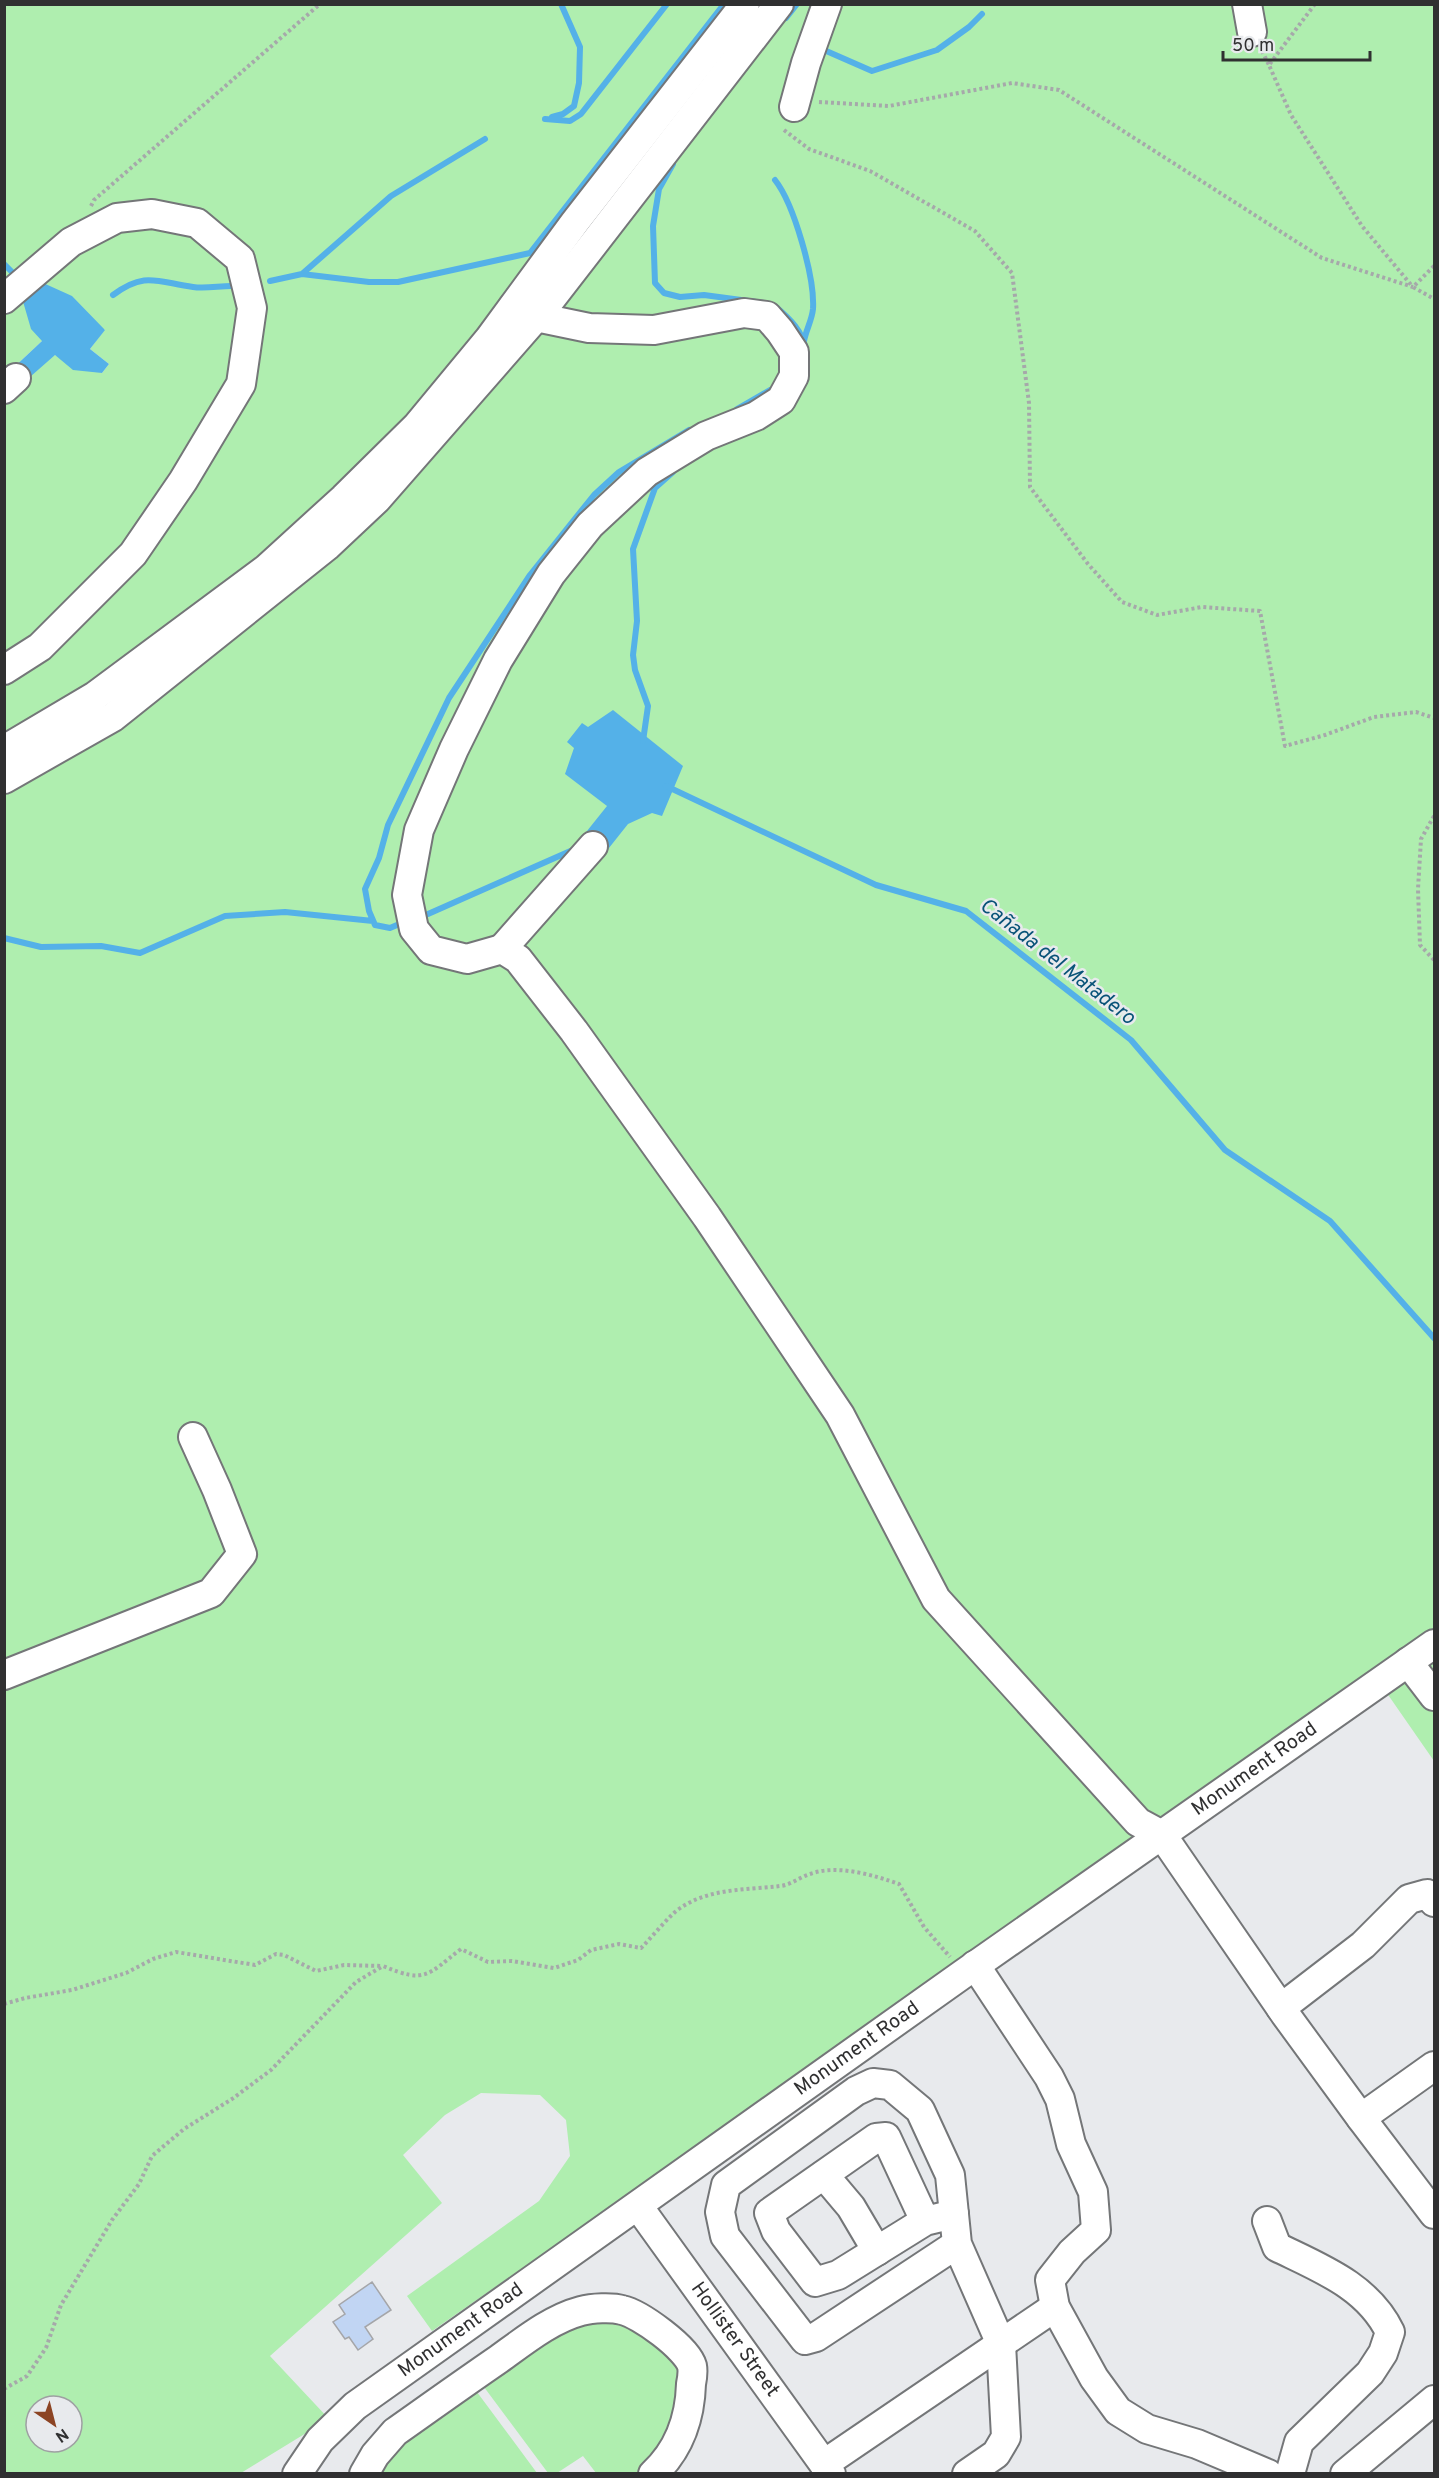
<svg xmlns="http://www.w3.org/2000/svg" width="1439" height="2478" font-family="Overpass,sans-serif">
<rect width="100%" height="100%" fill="#e8eaed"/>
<!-- green -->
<path fill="#afeeaf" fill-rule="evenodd" d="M4,5H1434V1761L1375,1676L432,2331L407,2296L539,2201L570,2156L566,2120L540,2095L481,2093L445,2115L403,2155L442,2203L270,2356L329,2419L241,2473H5ZM105,329L90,349L109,364L102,373L55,355L10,371L42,341ZM36,2406H72V2442H36Z
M614,2319L670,2352L679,2372L682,2398L653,2463L639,2473H596L583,2456L557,2473H548L481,2383L560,2328Z
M474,2388L537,2473L372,2474L385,2454Z"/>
<!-- water -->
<path fill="#54b1e8" d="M41,282L72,296L105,330L90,349L109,364L102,373L73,370L55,355L22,384L10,371L42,341L31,329L22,298Z
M613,710L683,766L662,816L652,813L628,824L605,853L583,836L607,806L565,774L574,748L567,742L582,723L588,727Z"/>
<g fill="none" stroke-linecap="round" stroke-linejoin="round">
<!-- stream -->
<path stroke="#54b1e8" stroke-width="6" d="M786,18L797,4
M824,50L872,71L937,50L969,27L982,14
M552,117L563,114L574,106L579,83L580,47L561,4
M545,119L570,121L581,114L667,4
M673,164L659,189L653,226L655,283L664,293L680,297L704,295L764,303
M775,180C794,204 815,278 813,309C812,320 806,330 804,341
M4,264L16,276
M302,274L369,282H398L530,253L724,4
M270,281L302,274L391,196L485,139
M113,295C145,271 157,282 193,287C205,289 219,286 231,286
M776,307C789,318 804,332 805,349
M737,409L770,390
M643,741L648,706L635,670L633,655L637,621L633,549L655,488L673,472
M666,786L876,885L966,911L1131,1040L1225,1150L1330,1221L1434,1338
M428,914L575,849
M397,925L390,928L375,925L369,911L365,889L379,858L388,825L449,698L530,575L594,495L619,472L689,430
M4,938L41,947L101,946L140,953L225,916L285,912L373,921"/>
</g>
<!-- building -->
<path fill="#c1d5f3" stroke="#a5a6a9" stroke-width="1.5" d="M372,2282L391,2310L365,2327L373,2339L358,2350L349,2337L345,2339L333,2322L345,2314L339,2305Z"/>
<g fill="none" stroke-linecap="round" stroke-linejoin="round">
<!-- minor casing -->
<g stroke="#747678" stroke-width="32">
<g id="minor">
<path d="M1247,4L1252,32"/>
<path d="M794,107L806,63L827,4"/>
<path d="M4,299L71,242L117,218L152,214L197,223L240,259L252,308L241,384L183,481L133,554L40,647L4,670"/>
<path d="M513,307L536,317L589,328L654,330L744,313L767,316L780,331L794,352V376L781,400L756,416L706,436L647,472L590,525L551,574L498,660L454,749L419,830L407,895L414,929L431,950L467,959L502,949L518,959L574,1031L707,1217L840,1415L936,1599L1138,1822L1162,1835L1285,2014L1361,2118L1434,2214"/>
<path d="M4,389L16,378"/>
<path d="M4,750L95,696L266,569L344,498L417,426L489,339L575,222L745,4"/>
<path d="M4,779L113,717L327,546L377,499L544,308L779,4"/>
<path d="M502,949L593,846"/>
<path d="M1408,1662L1434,1696"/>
<path d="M4,1675L211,1593L242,1554L217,1490L193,1437"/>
<path d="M975,1965L1049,2077L1060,2099L1071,2144L1093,2192L1096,2230L1072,2252L1050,2280L1055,2307L1094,2378L1118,2411L1147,2429L1197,2444L1268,2474"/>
<path d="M1281,2008L1363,1945L1409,1899L1427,1894L1434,1902"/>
<path d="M1361,2118L1434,2066"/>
<path d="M824,2175L851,2207L877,2251"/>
<path id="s1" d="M638,2206L831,2474"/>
<path d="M925,2221L838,2275L815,2282L776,2231L769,2213L876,2138L886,2137L925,2221L954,2214"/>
<path d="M1267,2221L1277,2247C1320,2268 1368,2286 1390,2332L1383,2353L1370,2373L1299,2442L1290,2474"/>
<path d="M957,2244L816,2337L805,2340L725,2236L720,2212L726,2185L856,2091L873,2083L890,2085L920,2110L950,2175L957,2244L1001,2344L1006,2437L996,2454L967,2474"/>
<path d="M824,2464L1055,2307"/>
<path id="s2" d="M297,2474L320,2440L355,2406L963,1974L1434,1644"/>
<path d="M364,2474L375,2455L395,2432C429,2408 464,2383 499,2359C524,2341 551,2319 581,2311C592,2308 612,2307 622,2310C640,2314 687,2348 692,2366C693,2371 692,2379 691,2384C690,2418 679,2450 653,2474"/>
<path d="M1345,2474L1434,2400"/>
</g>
</g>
<!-- path -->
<path stroke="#a6a8aa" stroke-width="4" stroke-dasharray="3 3" stroke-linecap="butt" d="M1315,4L1269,65L1291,115L1362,226L1412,286
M1262,51L1269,65
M819,102L889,106L1012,83L1059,90L1322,258L1413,287
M784,130L809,149L870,171L975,231L1012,273L1029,403L1030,487L1088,564L1122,602L1157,615L1202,607L1260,611L1285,746L1325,735L1374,717L1416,712L1434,718
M91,206L94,200L320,4
M1434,266L1413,287L1434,299
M1434,816L1421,839L1418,889L1420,945L1434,960
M4,2004L25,1998L72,1990L126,1973L153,1959L176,1952L255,1965L276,1954L284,1955L316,1971L344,1965L382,1966
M46,2348L61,2305L112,2220L139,2184L152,2156L184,2129L232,2099L271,2070L356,1982L383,1966C426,1984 427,1975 461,1949L488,1962L512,1961L554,1968L578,1960L591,1950L619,1944L641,1948C652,1937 663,1923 675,1912C704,1888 746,1890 780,1886C791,1885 800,1877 810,1874C837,1864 873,1875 899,1884L924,1927L950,1957
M4,2389L27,2376L46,2348"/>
<!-- minor -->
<use href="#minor" stroke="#fff" stroke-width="28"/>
</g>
<g text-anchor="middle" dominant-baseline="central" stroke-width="5" stroke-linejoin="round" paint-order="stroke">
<!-- street labels -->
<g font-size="20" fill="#303031" stroke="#e8eaed">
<text stroke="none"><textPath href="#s2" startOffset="1192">Monument Road</textPath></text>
<text stroke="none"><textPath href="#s2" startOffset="706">Monument Road</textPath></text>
<text stroke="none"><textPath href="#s2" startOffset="220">Monument Road</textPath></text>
<text stroke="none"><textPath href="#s1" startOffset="165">Hollister Street</textPath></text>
</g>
<!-- water labels -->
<g font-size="21" font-style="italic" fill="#095378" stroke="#e8eaed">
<text transform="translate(1057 962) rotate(38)">Cañada del Matadero</text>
</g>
</g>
<!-- border -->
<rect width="1439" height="2478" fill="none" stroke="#303031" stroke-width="12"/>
<!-- north arrow -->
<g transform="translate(54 2424) rotate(145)"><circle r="28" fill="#e8eaed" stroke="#9ea0a2" stroke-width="1.5"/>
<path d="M0-4.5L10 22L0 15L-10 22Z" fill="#8c4423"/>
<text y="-9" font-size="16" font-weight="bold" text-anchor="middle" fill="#303031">N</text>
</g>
<!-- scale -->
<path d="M1223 51v9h147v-9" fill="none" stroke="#303031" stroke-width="3"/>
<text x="1232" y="51" font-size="18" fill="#303031" stroke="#e8eaed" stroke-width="4.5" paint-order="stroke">50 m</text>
</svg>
